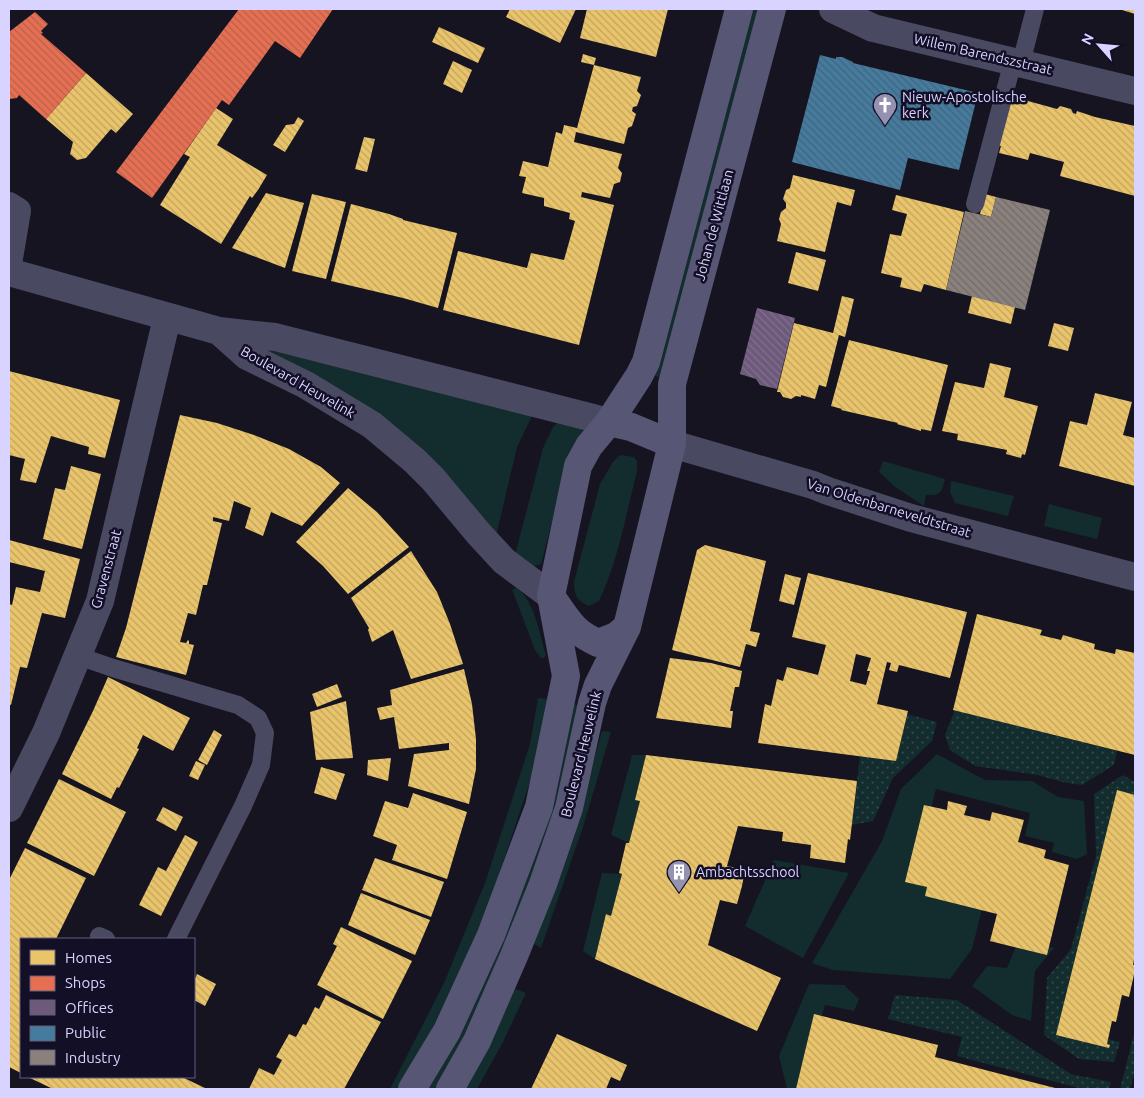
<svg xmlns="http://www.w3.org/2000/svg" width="1144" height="1098" font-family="Ubuntu,sans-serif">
<defs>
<pattern id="garden-dots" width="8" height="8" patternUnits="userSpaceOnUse" patternTransform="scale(1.25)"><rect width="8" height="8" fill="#132c2d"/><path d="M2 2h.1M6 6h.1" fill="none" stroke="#354a4c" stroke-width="1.8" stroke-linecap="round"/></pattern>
<pattern id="homes-back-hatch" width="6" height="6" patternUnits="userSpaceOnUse" patternTransform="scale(1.25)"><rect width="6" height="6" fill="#e9c46a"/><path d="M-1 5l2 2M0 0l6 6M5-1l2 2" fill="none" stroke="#bfa362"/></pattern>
<pattern id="shops-back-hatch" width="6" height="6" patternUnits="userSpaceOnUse" patternTransform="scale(1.25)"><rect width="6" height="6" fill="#e76f51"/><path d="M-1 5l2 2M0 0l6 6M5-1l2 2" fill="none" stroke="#b56150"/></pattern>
<pattern id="offices-back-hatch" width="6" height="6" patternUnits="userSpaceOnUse" patternTransform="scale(1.25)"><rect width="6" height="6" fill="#6d597a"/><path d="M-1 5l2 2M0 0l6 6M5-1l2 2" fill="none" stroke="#81708e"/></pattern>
<pattern id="public-back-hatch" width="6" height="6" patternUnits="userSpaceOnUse" patternTransform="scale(1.25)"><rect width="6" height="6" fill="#457b9d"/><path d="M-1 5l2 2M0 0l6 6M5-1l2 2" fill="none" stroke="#43637d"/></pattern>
<pattern id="industry-back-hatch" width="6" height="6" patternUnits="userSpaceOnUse" patternTransform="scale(1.25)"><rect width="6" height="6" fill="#8a817c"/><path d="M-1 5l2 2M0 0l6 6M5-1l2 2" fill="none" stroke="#706a6b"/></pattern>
</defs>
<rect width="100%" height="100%" fill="#161421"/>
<!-- grass -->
<path fill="#132c2d" d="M748,9H761L662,378L649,374Z
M256,347L533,414L517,447L496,536Z
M559,420L586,428L574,445L568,462L541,564L531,567L515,555L543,448L552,429Z
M620,455L634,457L637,461V471C626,515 618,561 599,601L589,606C575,599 575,596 574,582L600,484L613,462Z
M883,461L945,479C942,492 941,496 926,495L924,506L894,486L879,472Z
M951,481L1014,496L1008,516L955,503L950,492Z
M1049,504L1102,518L1097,539L1044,526Z
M516,588C534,598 540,636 546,655L544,658H541L535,650L513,592L512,590Z
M538,698L548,699L532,776L488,907L433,1036L401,1089H390L444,983L485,883L530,744Z
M573,704L578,705L583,708L550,835L509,948L438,1089H426Z
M602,731L611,732L584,824L541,948L534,944L575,828Z
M937,754L985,780L1032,781L1058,797L1084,801L1087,854L1077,859L1052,852L1054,843L1025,836L1030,813L936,789L913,883L984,902L972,949L950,979L833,970L812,963L882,841L901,789Z
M632,755H646L635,800L640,801L629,843L611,835Z
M774,860L849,873L803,958L745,926Z
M602,873L622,874L611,916L607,914L595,959L583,951Z
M1019,939L1054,948L1035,971L1031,1021L1012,1015L972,986L987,966L1007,968Z
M809,984L844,985L859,999L854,1011L825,1005L801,1089H787L779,1056Z
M513,988L526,993L502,1044L477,1089H462Z"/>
<!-- garden -->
<path fill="url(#garden-dots)" d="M955,710L1117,751L1114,765L1082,785L1062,782L1038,775L975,766L950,750L945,735Z
M907,714L937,722L932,741L893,778L873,821L852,825L860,756L896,761Z
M1123,775L1135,782V798L1118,794L1106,1047L1108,1039L1120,1042L1114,1062L1079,1059L1044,1035L1047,978L1071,949L1096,856L1094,794Z
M895,995L957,1000L1071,1074L1111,1082L1109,1089H1083L957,1056L962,1037L888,1019Z
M1135,1030V1070L1130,1089H1120Z"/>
<!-- homes -->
<path fill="url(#homes-back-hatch)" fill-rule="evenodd" d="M510,9H576L560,43L506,17Z
M587,9H668L656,57L580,38Z
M1119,9H1135V14Z
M439,27L485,48L478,63L432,42Z
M583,54L596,58L594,65L581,62Z
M453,61L472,70L462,93L443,84Z
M594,65L641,77L637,91L641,95L637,106L633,107L632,111L636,114L632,126L628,128L624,144L576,132L574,142L622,154L618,168L622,173L620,182L614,184L610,198L582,192L581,197L614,205L579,345L443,310L458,251L527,268L531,253L564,260L575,221L569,219L570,213L544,206V198L522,193L526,177L519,176L523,161L548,167L556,132L562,134L564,125L577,128Z
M86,73L133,114L116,133L111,129L86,158L77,160L70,154L73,142L46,119Z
M1016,95L1026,97L1028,101L1057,109L1060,106L1071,109L1073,113L1076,114L1077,111L1095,117L1135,126V196L1060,176L1064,162L1030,153L1028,160L999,153L1001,146H998L1010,97L1013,98Z
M216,108L233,119L217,145L267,175L258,190L252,198L250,196L221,244L160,205L190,157L184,154Z
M298,117L304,121L285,152L273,145L286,125L294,124Z
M364,137L375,139L367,172L355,169Z
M793,175L855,190L851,206L837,202L825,252L777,241L781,224L779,219L781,212L786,208V203L783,199L786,190L790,188Z
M266,193L304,203L285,268L232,248Z
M312,194L346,202L326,279L292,271Z
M985,194L996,197L991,217L980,214Z
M896,195L964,212L946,290L924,284L921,292L900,287L902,278L881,273L890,234L901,236L907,214L892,210Z
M351,204L389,214L403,219V220L457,233L438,308L403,298L331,281Z
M796,252L826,260L818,291L788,283Z
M842,296L854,299L845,337L839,335L826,387L819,385L815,399L801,395V397L796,396L791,399L783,397L780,392H777L794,323L833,333Z
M972,296L1015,307L1011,324L968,313Z
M1054,323L1074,328L1068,351L1048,346Z
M849,340L948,365L931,431L921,429V431L897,424L898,423L841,410L842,409L831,406Z
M990,363L1011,368L1004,397L1038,406L1025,455L1022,454L1021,458L1006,454L1007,450L957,440L958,434L942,431L955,382L984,388Z
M9,371L120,400L105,458L88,454L89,447L51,436L36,483L20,480L25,459L9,455Z
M1095,393L1132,402L1123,435L1135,438V486L1059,466L1070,421L1087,425Z
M180,415L217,423L254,435L289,449L321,467L340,483L302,526L271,512L263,536L245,528L251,508L234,501L229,521L213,517V521L222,523L207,585H203L196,615L188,613L180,642L186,643L188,640L189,641V644L194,645L186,675L116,657L126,628Z
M71,466L101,474L82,549L43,539L55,488L65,490Z
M348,488L377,512L409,547L348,594L323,566L296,542Z
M9,540L80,559L65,618L42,613L27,668L20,667L11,705L9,704V604L12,605L16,587L40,592L45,571L9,562Z
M705,545L766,561L750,631L760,633L756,647L746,644L740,667L672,650L697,550Z
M411,551L437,592L450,624L463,664L411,679L393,630L372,642L368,630L369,628L351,598Z
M808,573L967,612L950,678L899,665L897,672L889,670L891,663L887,662L877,704L908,711L896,761L758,743L765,704L771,706L777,679L783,681L787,667L818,675L826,645L792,637ZM856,654L871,658L867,671H870L866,685L850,681Z
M785,574L801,578L794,605L779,601Z
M977,614L1042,630L1040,635L1061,640L1063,635L1095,644L1094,649L1115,654L1116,649L1135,653V755L953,710Z
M670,658L711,663L742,671L739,687H735L730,711H733L731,728L656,718Z
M464,669L472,704L476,739V769L469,804L408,786L414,754L449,750V743L399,749L394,717L380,720L377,708L392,705L390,690Z
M108,677L190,718L173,751L143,735L137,748L139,749L119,788L117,787L111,799L62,774L93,711Z
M337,684L342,697L317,707L312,694Z
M346,701L353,758L316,760L310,712Z
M214,730L222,735L207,765L198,760Z
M646,755L857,781L850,840L848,839L845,863L810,858L811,845L782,841L783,832L738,826L727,866L745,870L742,886L737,904L720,900L708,945L781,978L757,1031L595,959L606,914L611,916L622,874L619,873L626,843H629L640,801L635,800Z
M391,758L388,781L367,775L368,760Z
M196,761L205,765L198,780L189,776Z
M321,767L345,774L336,800L314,793Z
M59,779L126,812L94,876L27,843Z
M1117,790L1135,795V955L1133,965H1135V970L1129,997L1122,995L1116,1022L1112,1021L1107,1044L1110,1045L1109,1048L1056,1035Z
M413,793L467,812L447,879L392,860L397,845L373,836L385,801L408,808Z
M948,801L967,806L964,815L990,821L992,812L1024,820L1018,842L1046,850L1044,858L1069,865L1047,955L990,941L997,914L925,896L927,887L905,882L924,805L947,810Z
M163,807L183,817L176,831L156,820Z
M185,835L198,842L161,916L139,905L158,867L166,871Z
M25,848L86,878L56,939H21V1073L9,1067V880Z
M375,858L444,882L431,917L362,890Z
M361,893L430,920L415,955L348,925Z
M341,927L412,961L383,1019L317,985L337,946L333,944Z
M197,974L216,984L205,1006L194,1000V981Z
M326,995L381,1022L344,1089H249L259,1068L274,1075L282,1060L276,1057L289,1034L296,1037L302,1026L303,1024L306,1025L315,1007L319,1009Z
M814,1014L938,1045L935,1057L1059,1089H796Z
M557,1034L627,1065L620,1081L611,1077L606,1089H531Z
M28,1077H182L207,1089H53Z"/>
<!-- shops -->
<path fill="url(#shops-back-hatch)" d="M239,9H333L300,58L275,41L229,105L222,100L152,198L116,172Z
M35,12L48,24L41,31L43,33L41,34L86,73L46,119L19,95L17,98L9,99V60L10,58L9,57V32Z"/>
<!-- offices -->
<path fill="url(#offices-back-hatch)" d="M757,308L795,318L777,389L760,385L756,379L740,374Z"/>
<!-- public -->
<path fill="url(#public-back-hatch)" d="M820,55L836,59V57H842L853,62V63L978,93L959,170L908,158L900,190L792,162Z"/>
<!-- industry -->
<path fill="url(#industry-back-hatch)" d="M996,197L1050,210L1025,310L946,290L965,211L991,217Z"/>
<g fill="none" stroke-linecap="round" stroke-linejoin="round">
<!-- lane -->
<path stroke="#4a4962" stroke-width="18" d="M1021,63L1035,9
M975,204L1013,61
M78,656L113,668L238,705L258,718L265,733L261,765L243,806L176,939
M99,936L106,939"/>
<!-- street -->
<path stroke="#4a4962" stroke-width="28" d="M833,9L873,28L1135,91
M9,206L17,211L9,258
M9,272L219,331L275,337L609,422
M219,331L247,356L306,385L372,425L415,461L433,479L479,534L504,561L551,596
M672,444L813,485L828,491L911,518L1135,577
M9,808L46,733L100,601L167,318"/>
<!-- secondary -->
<path stroke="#575674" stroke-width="28" d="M609,422L631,427L672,444
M555,602C570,623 574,632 598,643L616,636L627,627
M412,1089L447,1031L491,935L539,807L566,676L551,596L578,466L589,446L609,422L639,376L646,362L739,9
M450,1089L477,1041L514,956L543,884L569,808L592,703L598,685L627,627L672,444V384L772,9"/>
</g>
<!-- icons -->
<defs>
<g id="church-pin" transform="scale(1.25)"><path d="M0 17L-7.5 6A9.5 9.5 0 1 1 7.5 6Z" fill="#9591b1" stroke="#130f26"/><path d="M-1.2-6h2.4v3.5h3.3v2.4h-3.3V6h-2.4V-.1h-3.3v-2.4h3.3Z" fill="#fff"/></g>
<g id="building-pin" transform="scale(1.25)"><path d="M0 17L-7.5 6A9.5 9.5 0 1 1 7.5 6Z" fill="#9591b1" stroke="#130f26"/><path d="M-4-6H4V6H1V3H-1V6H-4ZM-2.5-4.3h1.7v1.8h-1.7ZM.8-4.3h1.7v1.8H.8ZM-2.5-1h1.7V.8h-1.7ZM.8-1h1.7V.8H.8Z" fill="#fff"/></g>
</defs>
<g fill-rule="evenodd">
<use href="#church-pin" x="885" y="105"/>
<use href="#building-pin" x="679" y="872"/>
</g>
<g text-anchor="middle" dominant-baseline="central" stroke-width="5" stroke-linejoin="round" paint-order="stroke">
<!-- street labels -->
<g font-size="14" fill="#d9d4ff" stroke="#130f26">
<text transform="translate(983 54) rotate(13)">Willem Barendszstraat</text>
<text transform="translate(714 225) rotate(-75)">Johan de Wittlaan</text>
<text transform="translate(298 382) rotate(30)">Boulevard Heuvelink</text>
<text transform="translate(889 508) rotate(17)">Van Oldenbarneveldtstraat</text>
<text transform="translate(106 569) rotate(-75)">Gravenstraat</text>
<text transform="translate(581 754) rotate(-76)">Boulevard Heuvelink</text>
</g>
<!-- poi labels -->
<g font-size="14" fill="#d9d4ff" stroke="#130f26" text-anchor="start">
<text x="902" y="97">Nieuw-Apostolische<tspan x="902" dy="16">kerk</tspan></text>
<text x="696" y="872">Ambachtsschool</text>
</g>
</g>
<!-- border -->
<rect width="1144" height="1098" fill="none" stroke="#d9d4ff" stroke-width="20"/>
<!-- legend -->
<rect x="20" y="938" width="175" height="140" fill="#130f26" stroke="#625e7d"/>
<rect x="30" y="950" width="25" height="15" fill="#e9c46a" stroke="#625e7d"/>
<text x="65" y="963" font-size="15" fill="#d9d4ff">Homes</text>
<rect x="30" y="976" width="25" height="15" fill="#e76f51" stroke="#625e7d"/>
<text x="65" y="988" font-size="15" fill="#d9d4ff">Shops</text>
<rect x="30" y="1000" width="25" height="15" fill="#6d597a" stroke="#625e7d"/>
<text x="65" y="1013" font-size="15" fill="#d9d4ff">Offices</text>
<rect x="30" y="1026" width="25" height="15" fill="#457b9d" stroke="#625e7d"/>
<text x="65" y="1038" font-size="15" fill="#d9d4ff">Public</text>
<rect x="30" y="1050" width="25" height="15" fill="#8a817c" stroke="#625e7d"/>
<text x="65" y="1063" font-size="15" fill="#d9d4ff">Industry</text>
<!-- north arrow -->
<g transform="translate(1099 45) rotate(297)" stroke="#130f26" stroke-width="4" paint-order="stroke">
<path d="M0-4L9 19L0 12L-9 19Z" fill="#d9d4ff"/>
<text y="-8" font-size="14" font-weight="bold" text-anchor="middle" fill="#d9d4ff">N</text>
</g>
</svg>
